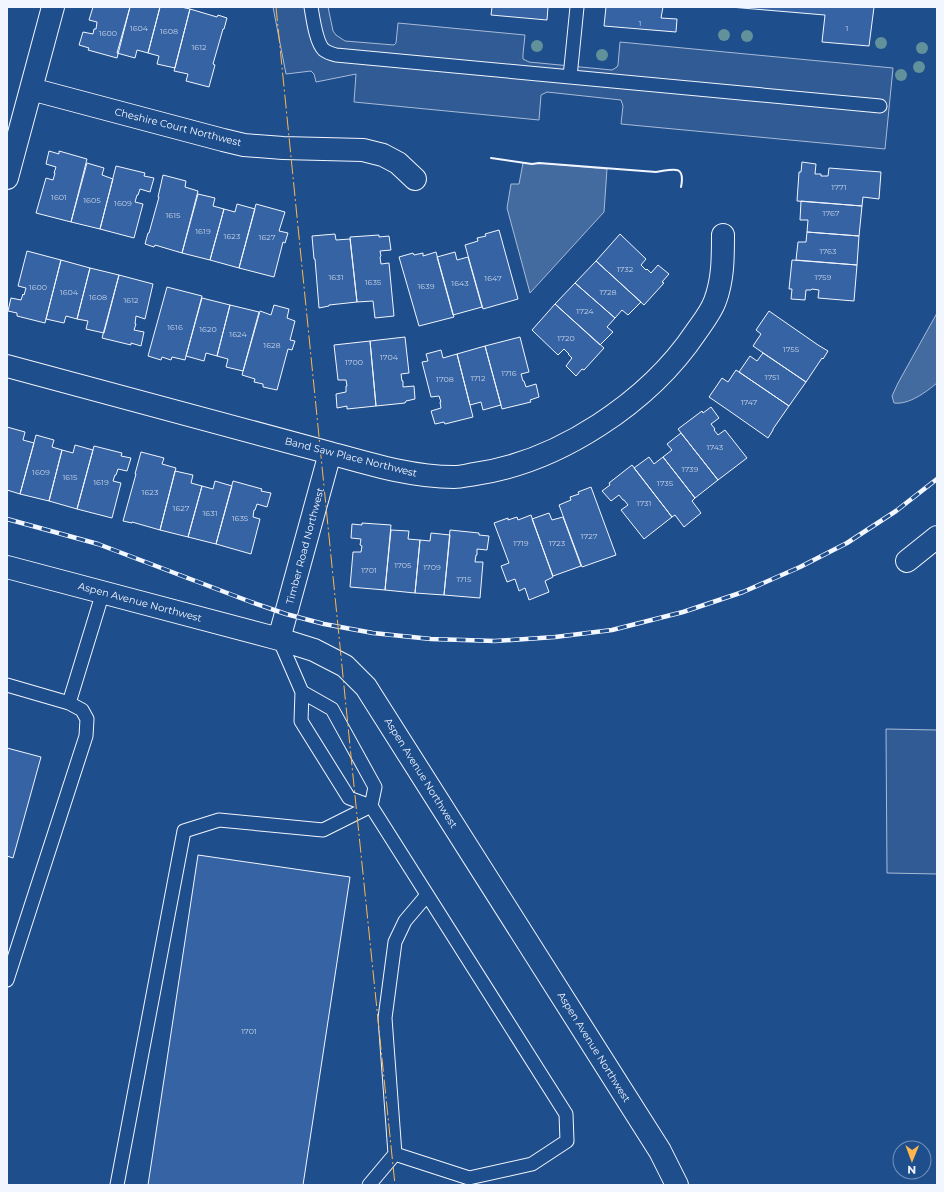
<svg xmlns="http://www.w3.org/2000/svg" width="944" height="1192" font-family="Montserrat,sans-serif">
<rect width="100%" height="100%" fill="#1f4e8c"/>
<!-- built -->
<path fill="#305b95" stroke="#a8bbd7" d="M273,7H328L333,31L336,35L345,41L394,45L396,43L398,23L525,35L523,54V59L529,62L612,70L617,67L618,65L620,42L893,68L885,149L621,124L623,106L621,100L547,92L541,95L539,120L354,102L356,74L316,82L314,74L311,71L286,74Z
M886,729L937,730V874L887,873Z"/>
<!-- water -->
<path fill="#446ba0" stroke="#a8bbd7" d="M523,163L532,164L539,163L607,169L604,212L530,293L507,208L511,184H519Z
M937,313V383C926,392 909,405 894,403L892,396L898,383Z"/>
<!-- building -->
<path fill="#3563a3" stroke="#f2f6ff" d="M93,7H130L117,58L88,50L89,48L79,45L83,32L93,34L94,29H96L97,22L89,20Z
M130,7H160L148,53L137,50L135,58L117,53Z
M160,7H181L190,9L175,68L157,64L159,56L148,53Z
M492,7H548L547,20L491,15Z
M606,7H663L661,18L677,19L676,32L604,26Z
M730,7H874L869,46L822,42L825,15Z
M190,9L217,17L218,15L227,18L224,29H223L213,64L215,65L209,87L186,81L188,74L174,71Z
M49,151L59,154V151L87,159L71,222L36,213L46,178L53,180L55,173H54L56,167L46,164Z
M802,162L816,164L815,174H821V176H828L829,168L881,172L879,199L863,197L862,206L797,201L799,172H801Z
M87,163L104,168L102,175L113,179L100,229L71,222Z
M116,166L145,173L144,176L154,178L150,192L140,189L138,195H137L135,202L143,204L134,238L100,229Z
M163,175L186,181L185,187L198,191L182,253L155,245L154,247L145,244L148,233H149L159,197H158Z
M198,194L215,198L213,206L224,209L210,260L182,253Z
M801,201L862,206L859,236L807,232L808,220H800Z
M237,204L255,209L239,268L210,260L224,209L235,212Z
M256,204L285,212L279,231L288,233L285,243L283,242L274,277L239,268Z
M499,230L518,299L483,309L465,245L478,241L477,238L486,236L485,234Z
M807,232L859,236L857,265L796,260L798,242H806Z
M335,234L336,240L350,239L357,302L329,305V306L319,308L315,259H314L312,236Z
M620,234L646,259L641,265L646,270L647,269L651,273L658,265L669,274L662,282L664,283L644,305L596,261Z
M379,235V237L389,236L391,250L380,251L381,256L380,257L381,264L389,263L394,316L375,318L373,301L357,302L350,237Z
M27,251L61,260L45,323L17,316V313L8,311L11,298L21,300L23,294L24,295L26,288L18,286Z
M436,252L454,317L419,326L399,257L413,253L414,255L423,253V256Z
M455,252L457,260L468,257L482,307L453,315L437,257Z
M61,260L90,268L77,319L66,316L64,323L46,319Z
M792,260L857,265L854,301L818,298L819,290L812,289L811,290H806L805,300L791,299L792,289H789Z
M596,261L641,302L628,315L622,310L615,318L575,283Z
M90,268L119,275L104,333L86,329L88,321L77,319Z
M119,275L153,284L145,319L136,316L135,324H136L134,330L144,332L141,346L131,343V345L102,338Z
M575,283L615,318L607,327L613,332L600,345L555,304Z
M167,287L202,296L185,360L172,357L171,360L162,357L161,360L148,356Z
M202,298L230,305L217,356L206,353L204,361L186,356Z
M555,304L604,348L584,370L582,369L576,376L566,366L572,358L568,354H569L564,349L558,355L532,330Z
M230,305L259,312L243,371L226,367L228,359L217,356Z
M274,305L289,309L287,318L295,321L290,340L295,341L292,350L288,349L277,390L263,387V384L254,382L255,379L242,375L260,311L271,315Z
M769,311L818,345L828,351L823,359L822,358L806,382L753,346L761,334L756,330Z
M405,337L409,373L401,374L402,381H403V387L414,386L415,399L406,401L405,403L376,406L370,341Z
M520,337L529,372L521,374L523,381H524L526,387L536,384L539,397L530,400L531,402L502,409L485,346Z
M370,341L376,406L347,409V406L337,408L336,394L346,392V386H347L346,380H338L334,345Z
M485,346L501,405L483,410L481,402L470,405L457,354Z
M441,350L443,358L457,354L473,417L445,424L444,422L435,424L431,411L441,408L440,402H441L439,396L431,397L422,362L428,361L426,354Z
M763,353L806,382L789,406L739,372L750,356L757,361Z
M736,370L789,406L773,429V430L768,438L728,410L709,397L722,378L728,382Z
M711,407L719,418L711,424L715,429L714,430L718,435L725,430L747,458L718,480L678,429L702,411L703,413Z
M7,427L25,432L23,440L34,443L20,494L7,490Z
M681,433L718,480L695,498L663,457L672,450L667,444Z
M36,435L54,440L52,447L62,450L49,501L20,494Z
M75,445L93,450L77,509L49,501L62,450L73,453Z
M94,446L122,453L121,456L131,458L127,471L118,469L116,475H115L113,481L121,483L112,518L77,509Z
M141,452L164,458L162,464L176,468L160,530L132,522V523L123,521L136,474H135Z
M649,457L654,464L663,457L695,498L692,501L701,513L684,527L675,515L672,517L634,468Z
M632,465L672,517L644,539L621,510L628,505L624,500H623L619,495L611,501L602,491L610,485L609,483Z
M175,471L193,475L191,483L202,486L188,537L160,530Z
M215,481L232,486L216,544L188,537L202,486L213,489Z
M233,481L262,489L261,491L271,493L267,507L257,504L255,510H254L253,517L260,519L251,554L216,544Z
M591,487L616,555L582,567L559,505L571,500L570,497L579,494L578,492Z
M549,513L552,520L563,517L581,566L553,576L532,519Z
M531,515L553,577L545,581L549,592L529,600L525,588L519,591L515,579L507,582L501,566L509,563L494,523L508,518V520L517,517L518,520Z
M362,523L391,525L385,590L350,587L353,552H361L362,546L360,545L361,539L351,538L352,524L362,525Z
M391,530L409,531L408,539L420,540L415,593L385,590Z
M450,530L479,533V535L489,536L487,550L477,549V555H476L475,562H483L480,598L444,595Z
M431,533L450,535L444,595L415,593L420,540L430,541Z
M7,748L41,757L13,858L7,856Z
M198,855L350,877L303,1185H148Z"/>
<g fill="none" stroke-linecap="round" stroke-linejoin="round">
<!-- service casing -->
<g stroke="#f2f6ff" stroke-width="15">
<path id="service" d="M311,7C313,18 316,43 324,50C328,53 332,54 336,55L880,106
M570,77L577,7
M279,639L302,692L301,721L349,798L371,806L375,787L332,709L302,692
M7,685L69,703L82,710L87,719L86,736L7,980
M69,703L103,592
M395,1154L385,1018L395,942L405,921L427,895
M117,1185L184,831L219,820L323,830L371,806L566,1114L567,1141L532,1164L469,1178L395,1154L369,1185"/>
</g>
<!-- minor casing -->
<g stroke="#f2f6ff" stroke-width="24">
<path id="minor" d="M31,89L223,140L244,145L283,148L363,150L383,155L398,163L415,179
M7,178L53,7
M7,366L330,453C370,464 412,477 454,477C461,477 468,475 475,474C559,462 649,402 696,332C703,322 711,312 715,301C723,280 723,258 723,235
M907,561L937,537
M7,567L279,639L314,650L345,666L366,687L371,695L660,1151L677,1185
M279,639L330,453"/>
</g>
<!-- service -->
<use href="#service" stroke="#1f4e8c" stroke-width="13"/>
<!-- minor -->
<use href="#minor" stroke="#1f4e8c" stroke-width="22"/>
<!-- rail casing -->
<g stroke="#f2f6ff" stroke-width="4.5">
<path id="rail" d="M7,519L98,544L251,602L286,614L324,624L373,633L431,639L495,641L555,637L612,630L683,612L743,592L800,567L847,543L896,511L937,479"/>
</g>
<!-- rail -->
<use href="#rail" stroke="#1f4e8c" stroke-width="3" stroke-dasharray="9" stroke-linecap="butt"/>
<!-- wall -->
<path stroke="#f2f6ff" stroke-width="2" d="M491,158L532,164L539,163L656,172C671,170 686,163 681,187"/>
<!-- power -->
<path stroke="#ffb74d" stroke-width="1" stroke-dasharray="14 3 2 3" stroke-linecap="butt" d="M276,7L354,786L395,1185"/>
</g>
<!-- trees -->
<g fill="#61919a">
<circle cx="724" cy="35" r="6"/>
<circle cx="747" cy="36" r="6"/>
<circle cx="881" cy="43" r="6"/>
<circle cx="537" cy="46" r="6"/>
<circle cx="922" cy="48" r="6"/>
<circle cx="602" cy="55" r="6"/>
<circle cx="919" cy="67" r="6"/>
<circle cx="901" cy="75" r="6"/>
</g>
<g text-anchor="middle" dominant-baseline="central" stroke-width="3" stroke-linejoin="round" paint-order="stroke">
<!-- number labels -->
<g font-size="8" fill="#c3d1e8">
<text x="640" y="23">1</text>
<text x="139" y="28">1604</text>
<text x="847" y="28">1</text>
<text x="169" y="31">1608</text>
<text x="108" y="33">1600</text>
<text x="199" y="47">1612</text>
<text x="839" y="187">1771</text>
<text x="59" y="197">1601</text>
<text x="92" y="200">1605</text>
<text x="123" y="203">1609</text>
<text x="831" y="213">1767</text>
<text x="173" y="215">1615</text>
<text x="203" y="231">1619</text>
<text x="232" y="236">1623</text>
<text x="267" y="237">1627</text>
<text x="828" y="251">1763</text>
<text x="625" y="269">1732</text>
<text x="336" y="277">1631</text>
<text x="823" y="277">1759</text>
<text x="493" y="278">1647</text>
<text x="373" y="282">1635</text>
<text x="460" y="283">1643</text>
<text x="426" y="286">1639</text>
<text x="38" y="287">1600</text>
<text x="69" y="292">1604</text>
<text x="608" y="292">1728</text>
<text x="98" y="297">1608</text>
<text x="131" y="300">1612</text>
<text x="585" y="311">1724</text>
<text x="175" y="327">1616</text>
<text x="208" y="329">1620</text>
<text x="238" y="334">1624</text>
<text x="566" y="338">1720</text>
<text x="272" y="345">1628</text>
<text x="791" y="349">1755</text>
<text x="389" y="357">1704</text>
<text x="354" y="362">1700</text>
<text x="509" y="373">1716</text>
<text x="772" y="377">1751</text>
<text x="478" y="378">1712</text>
<text x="445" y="379">1708</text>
<text x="749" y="402">1747</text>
<text x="715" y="447">1743</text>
<text x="690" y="469">1739</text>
<text x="41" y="472">1609</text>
<text x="70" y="477">1615</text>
<text x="101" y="482">1619</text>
<text x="665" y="483">1735</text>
<text x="150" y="492">1623</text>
<text x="644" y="503">1731</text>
<text x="181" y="508">1627</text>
<text x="210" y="513">1631</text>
<text x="240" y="518">1635</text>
<text x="589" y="536">1727</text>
<text x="521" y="543">1719</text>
<text x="557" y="543">1723</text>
<text x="403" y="565">1705</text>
<text x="432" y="567">1709</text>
<text x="369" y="570">1701</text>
<text x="464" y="579">1715</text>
<text x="249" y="1031">1701</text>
</g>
<!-- street labels -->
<g font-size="10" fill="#f2f6ff" stroke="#1f4e8c">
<text transform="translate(178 127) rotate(14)">Cheshire Court Northwest</text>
<text transform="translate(351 457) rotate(14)">Band Saw Place Northwest</text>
<text transform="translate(305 546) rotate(-75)">Timber Road Northwest</text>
<text transform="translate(140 602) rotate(15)">Aspen Avenue Northwest</text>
<text transform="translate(421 773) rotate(58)">Aspen Avenue Northwest</text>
<text transform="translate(594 1047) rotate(58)">Aspen Avenue Northwest</text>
</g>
</g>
<!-- border -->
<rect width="944" height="1192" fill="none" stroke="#f2f6ff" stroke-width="16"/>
<!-- north arrow -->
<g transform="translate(912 1160) rotate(181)"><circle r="19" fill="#1f4e8c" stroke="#7391ba"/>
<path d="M0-3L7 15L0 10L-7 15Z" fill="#ffb74d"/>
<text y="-6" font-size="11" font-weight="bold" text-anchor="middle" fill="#f2f6ff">N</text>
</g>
</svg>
